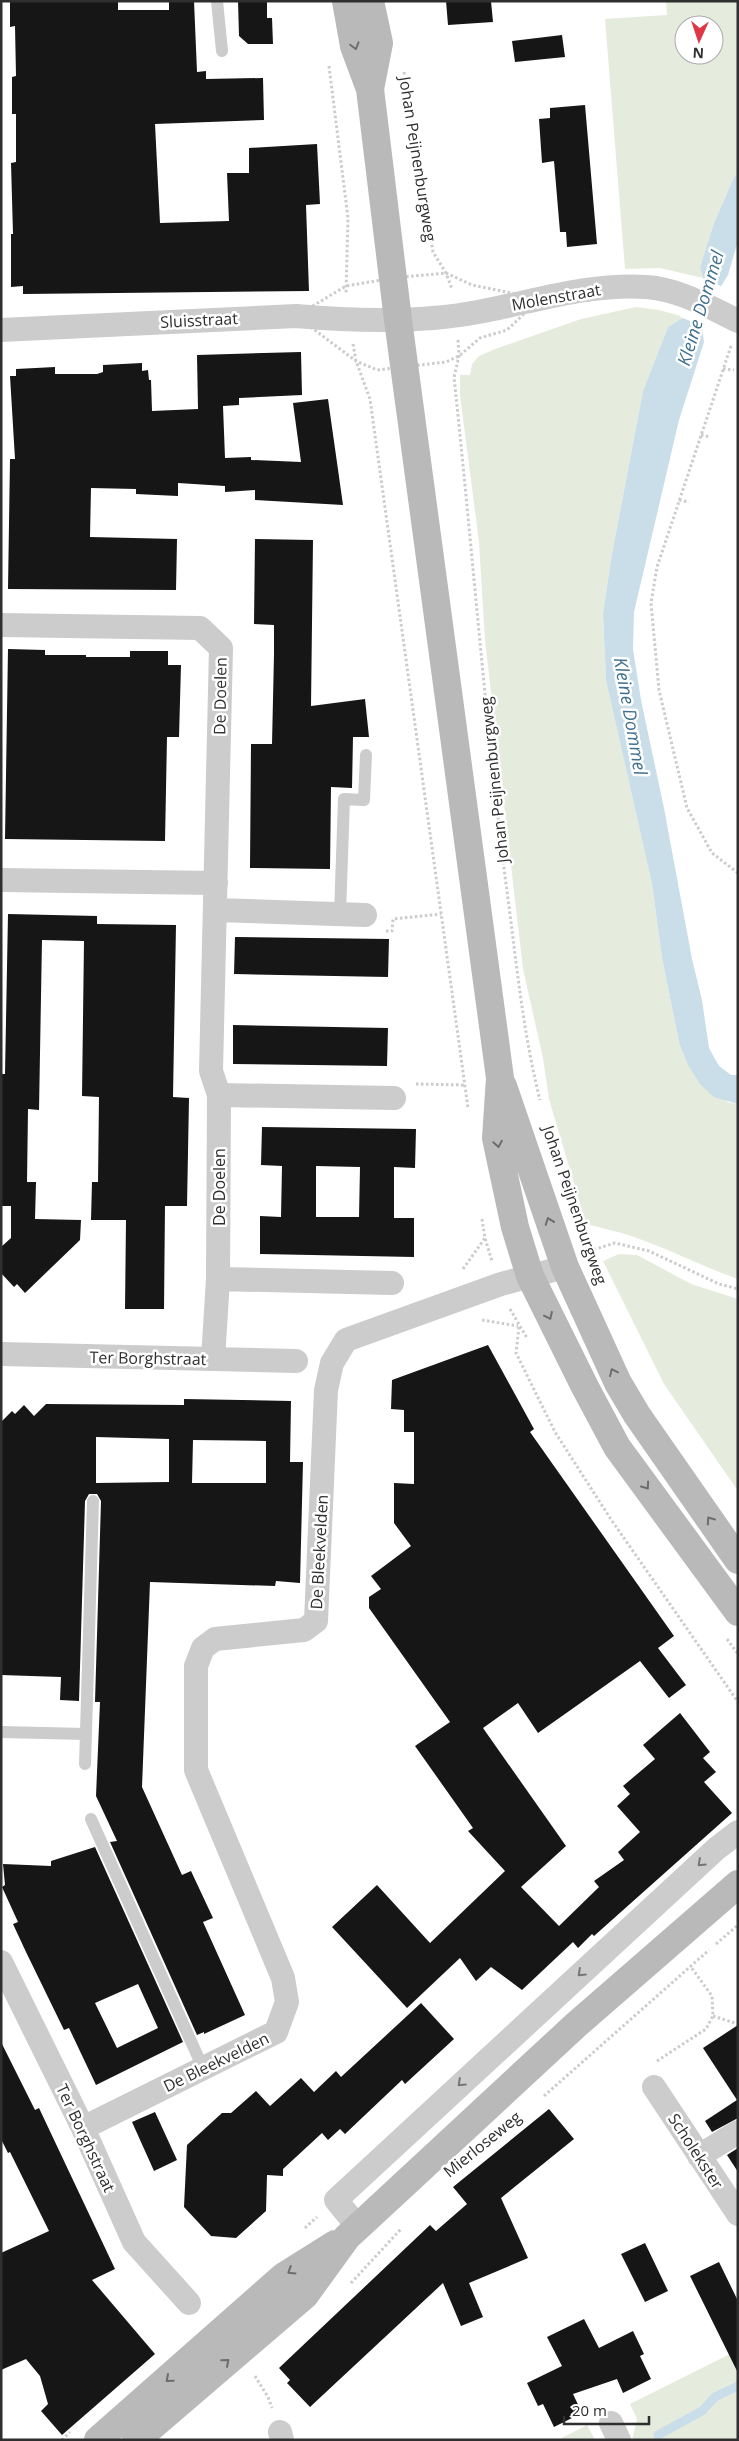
<svg xmlns="http://www.w3.org/2000/svg" width="739" height="2441" font-family="'Open Sans',sans-serif">
<rect width="100%" height="100%" fill="#fff"/>
<!-- green -->
<path fill="#e5ebdd" fill-rule="evenodd" d="M666,1H738V173L734,177L714,223L700,267L703,278L660,268L625,269L605,19L667,15ZM684,25H714V55H684Z
M636,307L659,310L684,317L668,327L643,391L611,559L603,614L606,679L652,884L662,958L679,1042L727,1102L738,1104V1279C701,1266 667,1248 631,1236C616,1231 601,1228 586,1224L549,1099L543,1058L523,969L485,640L479,542L460,395V375H470L472,364L479,356L495,349L581,319Z
M619,1254L637,1255L691,1284L738,1299V1491L664,1384L603,1261Z
M738,2350V2440H632L637,2419L630,2404Z
M587,2425L595,2440H558Z"/>
<!-- water -->
<path fill="#cadeea" d="M738,173V241L728,275L720,288L702,328L704,342L679,420L634,612L633,649L641,700L664,808L692,959L702,1000L709,1048L719,1066L731,1075H738V1104L714,1097L700,1084L688,1065L679,1042L662,958L652,884L606,680L603,614L611,559L643,391L668,327L684,317L703,278L700,267L714,223L734,177Z"/>
<!-- pier -->
<path fill="#fff" d="M700,277L723,287L705,327L680,317Z"/>
<g fill="none" stroke-linecap="round" stroke-linejoin="round">
<!-- stream -->
<path stroke="#cadeea" stroke-width="9" d="M658,2435L702,2411L715,2397L738,2386"/>
</g>
<!-- building -->
<path fill="#161616" fill-rule="evenodd" d="M10,1H118V10H169V1H194L197,72L206,71V79L263,78L264,120L155,124L160,223L229,221L227,173H249V148L317,144L320,204L306,205L309,291L23,294V286L11,287V234H13L11,163L16,162V114H12V77L16,76L15,26L10,27Z
M238,1H267V18H272L273,44H248L239,36Z
M446,1H491L493,22L448,25Z
M562,35L565,57L515,62L512,41Z
M585,105L597,244L567,247L566,232H560L554,161L542,163L539,119L550,118V108Z
M301,352L302,395L239,398V405L223,406L225,458L251,457V460L301,462L293,403L328,399L343,505L255,500V490L225,492V486L178,483V496L136,494V489L91,488L90,537L177,539L176,590L8,589L10,459H15L10,376H16V369L55,367V374H97L103,372V365L142,363V371L148,370L149,380H151L152,411L198,409L197,355Z
M255,539L313,540L311,706L365,699L369,737H353L352,788L331,787L330,869L250,868L251,744H272L274,654V625L254,624Z
M8,649L45,650V655H86V657H130V651H168V665H181L179,737H167L165,841L5,839Z
M8,914L97,916V924L176,925L173,1097L189,1098L187,1206H165L164,1309H125L126,1220H91L92,1182H98L99,1097L82,1096L84,941L42,940L39,1110L28,1109L27,1182H36L35,1219L81,1220L80,1240L25,1293L17,1284L14,1287L1,1273V1247L11,1238V1206H1V1074H5Z
M235,937L389,939L388,977L234,974Z
M233,1025L388,1028L387,1066L233,1064Z
M262,1127L416,1129L415,1168L394,1167V1218H414V1257L260,1254V1216L281,1217L282,1166L261,1165ZM316,1166L360,1167L359,1217H316Z
M488,1345L534,1429L530,1432L674,1636L658,1648L686,1685L669,1698L640,1661L538,1733L518,1703L483,1728L566,1846L521,1887L559,1926L599,1887L594,1881L624,1860L618,1852L640,1832L617,1806L630,1794L623,1786L655,1759L643,1745L680,1713L710,1752L703,1758L716,1772L704,1782L732,1813L594,1936L592,1934L578,1948L573,1942L522,1990L491,1967L476,1981L460,1958L407,2008L332,1927L377,1885L430,1943L505,1871L468,1831L473,1828L415,1746L450,1722L369,1608V1597L381,1589L371,1576L411,1546L394,1523V1483L414,1484V1432H404V1410L391,1409L392,1380Z
M184,1399L291,1401L290,1462H303L300,1583L276,1581L275,1586L150,1582L142,1787L182,1875L191,1871L213,1918L203,1922L245,2015L204,2034V2032L197,2035L110,1842L117,1841L96,1796L100,1702H95L101,1501L97,1494H89L85,1501L79,1701L60,1700L61,1677L1,1675V1422L12,1411L15,1414L24,1405L34,1416L46,1404L184,1405ZM96,1437L169,1439V1482L96,1483ZM193,1440L266,1441V1483H192Z
M95,1847L183,2042L96,2085L69,2028L64,2030L26,1952L13,1924L18,1922L2,1887L5,1885L3,1864L51,1866V1861ZM138,1984L158,2028L117,2048L95,2003Z
M421,2003L454,2039L405,2084L402,2080L345,2134L340,2129L328,2140L322,2133L283,2169V2176L267,2175L266,2211L236,2238L211,2236L184,2207L187,2145L222,2113H231L256,2091L270,2106L301,2078L314,2092L336,2071L341,2077Z
M738,2025V2118L712,2132L705,2121L737,2100L703,2048Z
M1,2042L35,2110L39,2108L115,2269L92,2280L155,2354L62,2435L41,2411L48,2404L40,2376L26,2359L1,2370V2253L49,2231L10,2152L8,2153L1,2139Z
M549,2109L574,2139L501,2198L528,2258L469,2283L483,2317L461,2326L443,2283L310,2407L287,2383L290,2380L279,2368L430,2225L436,2231L467,2204L453,2187Z
M155,2112L177,2160L154,2171L132,2122Z
M738,2148V2172L727,2155Z
M645,2243L668,2291L645,2302L621,2254Z
M719,2262L738,2301V2373L690,2276Z
M584,2319L599,2348L633,2331L644,2354L640,2356L651,2379L623,2393L617,2379L573,2394L582,2413L554,2427L543,2404L538,2406L527,2383L562,2366L547,2337Z"/>
<g fill="none" stroke-linecap="round" stroke-linejoin="round">
<!-- path -->
<path stroke="#ccc" stroke-width="3" stroke-dasharray="2.5 2.5" stroke-linecap="butt" d="M329,66L348,218L346,293
M404,72L433,252L446,273L452,289
M446,273L472,285L540,299L507,330L480,338L459,356L446,362L377,370L356,361L296,316L346,286L393,278Z
M458,340L459,356L454,377C472,546 485,715 506,884C516,956 522,1029 540,1100
M353,344L356,361L370,399L468,1108
M731,346L657,567L651,603L659,690L687,808L712,853L738,873
M723,369L734,370
M701,435L710,437
M679,500L689,502
M386,931H392L393,919L441,914
M416,1084L465,1085
M482,1219L485,1238L492,1261
M589,1251L615,1243L649,1251L719,1284L738,1289
M463,1269L485,1238
M510,1309L527,1338
M482,1320L518,1326
M519,1327L516,1353L555,1432L610,1518L738,1702
M727,1639L738,1654
M716,1944L738,1925
M713,2016L738,2024
M657,2061L706,2029L713,2016L712,1996L691,1967
M544,2096L709,1950
M305,2228L317,2217
M351,2283L401,2229
M255,2376L268,2397L272,2408
M62,2440L70,2432"/>
<!-- lane -->
<path stroke="#ccc" stroke-width="12" d="M217,1L222,51
M340,914L344,799L364,800L366,755
M1,1732L86,1734
M85,1764L93,1501
M91,1819L203,2068"/>
<!-- street -->
<path stroke="#ccc" stroke-width="24" d="M1,330L296,316C353,321 421,323 478,312C533,302 589,283 646,287C679,289 709,307 738,321
M1,625L200,628L221,648L211,1071L219,1095L218,1279L213,1359
M1,880L216,883
M215,910L365,915
M219,1095L394,1098
M218,1279L392,1283
M1,1354L296,1361
M1,1962L83,2128L134,2242L189,2303
M654,2087L738,2214
M83,2128L276,2032L287,2002L283,1978L196,1770V1666L203,1648L215,1639L304,1630L316,1621L326,1390L332,1363L346,1340L501,1284L565,1267
M699,2156L738,2132
M358,2227L336,2200L716,1849L738,1832
M611,2423L619,2440
M280,2432L282,2440"/>
<!-- secondary -->
<path stroke="#b9b9b9" stroke-width="28" d="M346,1L354,46L370,89L398,320L500,1078L496,1138L515,1227L530,1276L585,1387L617,1447L738,1612
M370,1L379,43L370,89
M503,1086L565,1267L618,1383L637,1415L738,1560
M98,2440L284,2276L335,2244
M136,2440L305,2295L347,2237L358,2227L577,2024L738,1884"/>
</g>
<!-- one-way arrows -->
<defs><path id="oneway-chevron" d="M-2-3.5L2.5 0L-2 3.5" fill="none" stroke-width="1.6" stroke-linecap="round" stroke-linejoin="round" transform="scale(1.25)"/></defs>
<g stroke="#6d6d6d">
<use href="#oneway-chevron" transform="translate(355 46) rotate(74)"/>
<use href="#oneway-chevron" transform="translate(498 1144) rotate(80)"/>
<use href="#oneway-chevron" transform="translate(549 1221) rotate(-110)"/>
<use href="#oneway-chevron" transform="translate(549 1316) rotate(65)"/>
<use href="#oneway-chevron" transform="translate(613 1372) rotate(-115)"/>
<use href="#oneway-chevron" transform="translate(646 1486) rotate(54)"/>
<use href="#oneway-chevron" transform="translate(710 1520) rotate(-125)"/>
<use href="#oneway-chevron" transform="translate(291 2271) rotate(148)"/>
<use href="#oneway-chevron" transform="translate(226 2362) rotate(-41)"/>
<use href="#oneway-chevron" transform="translate(169 2379) rotate(139)"/>
</g>
<g stroke="#767676">
<use href="#oneway-chevron" transform="translate(701 1863) rotate(137)"/>
<use href="#oneway-chevron" transform="translate(581 1973) rotate(137)"/>
<use href="#oneway-chevron" transform="translate(461 2083) rotate(137)"/>
</g>
<g text-anchor="middle" dominant-baseline="central" stroke-width="5" stroke-linejoin="round" paint-order="stroke">
<!-- street labels -->
<g font-size="16" fill="#2f2f2f" stroke="#fff">
<text transform="translate(418 159) rotate(81)">Johan Peijnenburgweg</text>
<text transform="translate(556 297) rotate(-10)">Molenstraat</text>
<text transform="translate(199 320) rotate(-3)">Sluisstraat</text>
<text transform="translate(220 696) rotate(-89)">De Doelen</text>
<text transform="translate(494 780) rotate(-96)">Johan Peijnenburgweg</text>
<text transform="translate(219 1187) rotate(-90)">De Doelen</text>
<text transform="translate(575 1205) rotate(71)">Johan Peijnenburgweg</text>
<text transform="translate(148 1358) rotate(1)">Ter Borghstraat</text>
<text transform="translate(319 1552) rotate(-87)">De Bleekvelden</text>
<text transform="translate(216 2062) rotate(-26)">De Bleekvelden</text>
<text transform="translate(86 2138) rotate(65)">Ter Borghstraat</text>
<text transform="translate(482 2144) rotate(-39)">Mierloseweg</text>
<text transform="translate(696 2151) rotate(57)">Scholekster</text>
</g>
<!-- water labels -->
<g font-size="18" font-style="italic" fill="#40708e" stroke="#fff">
<text transform="translate(700 308) rotate(-73)">Kleine Dommel</text>
<text transform="translate(631 716) rotate(80)">Kleine Dommel</text>
</g>
</g>
<!-- border -->
<rect width="739" height="2441" fill="none" stroke="#2f2f2f" stroke-width="5"/>
<!-- north arrow -->
<g transform="translate(699 40) rotate(183)"><circle r="24" fill="#ffffff" stroke="#acacac"/>
<path d="M0-4L9 19L0 12L-9 19Z" fill="#de3846"/>
<text y="-8" font-size="14" font-weight="bold" text-anchor="middle" fill="#2f2f2f">N</text>
</g>
<!-- scale -->
<path d="M564 2416v8h85v-8" fill="none" stroke="#2f2f2f" stroke-width="2.5"/>
<text x="572" y="2416" font-size="15" fill="#2f2f2f" stroke="#ffffff" stroke-width="4" paint-order="stroke">20 m</text>
</svg>
